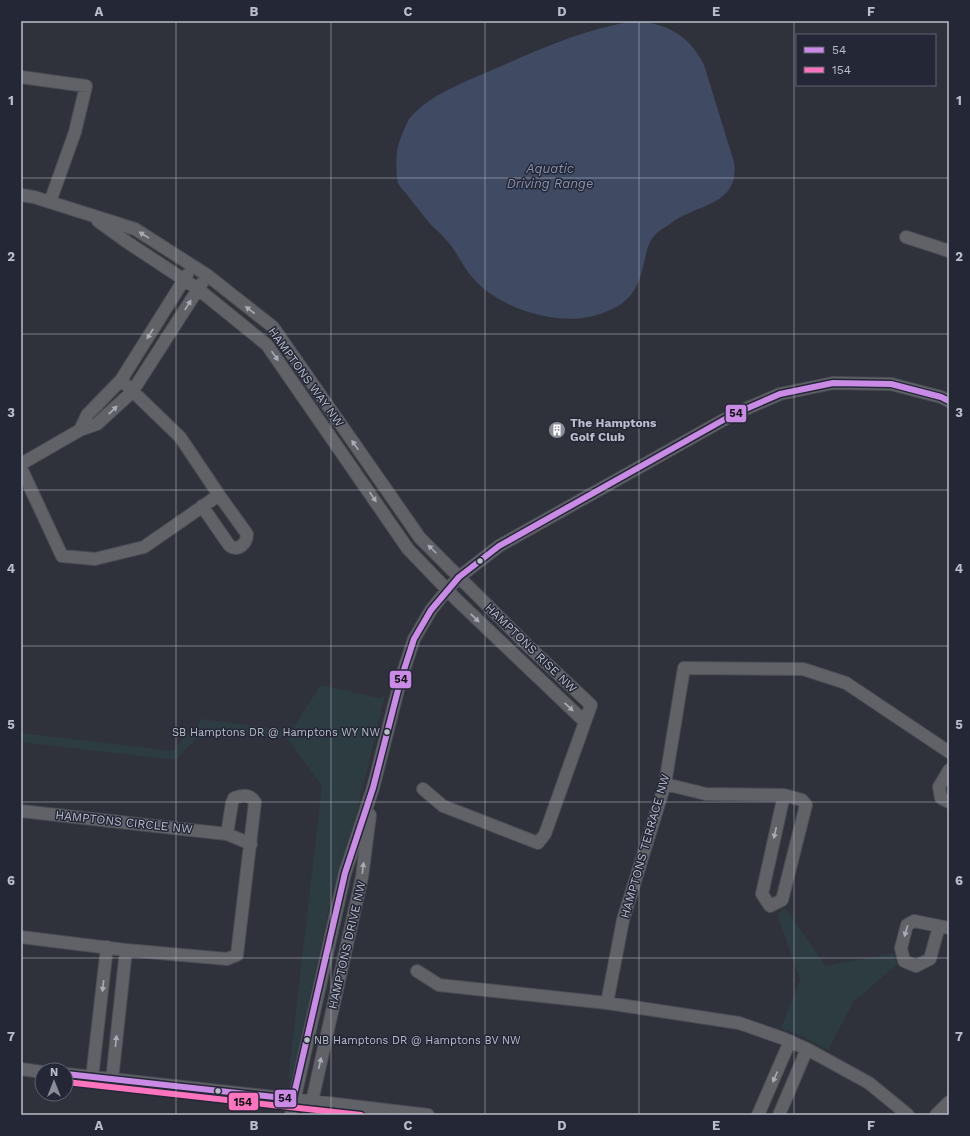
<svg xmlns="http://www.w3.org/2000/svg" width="970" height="1136" font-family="'Work Sans',sans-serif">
<rect width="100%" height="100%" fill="#2f323b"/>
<!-- green -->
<path fill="#2d3c41" d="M321,685L379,698L385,696L356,815L332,893L293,1076L288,1080L322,786L287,738L205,729L176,760L21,742V733L172,751L202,719L291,731Z
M785,908L826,966L894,953V957L898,964L854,1001L828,1050L802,1036L781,1028L800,980L777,914Z"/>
<!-- water -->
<path fill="#404a63" d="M636,21C668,24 689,35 704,65L734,162C740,201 705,204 679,218C673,221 668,226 662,229C648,239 648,247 644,263C638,291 628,305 600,314C561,328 498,309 472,277C462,266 457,251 447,241C443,236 438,231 433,227C424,217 416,206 408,196C405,192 400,187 398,183C396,178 396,157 397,151C398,144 406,123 410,118C429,95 465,82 492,70C538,50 586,28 636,21Z"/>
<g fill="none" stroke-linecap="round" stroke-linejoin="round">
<!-- minor casing -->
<g stroke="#4b4d54" stroke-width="14">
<path id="minor" d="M21,77L86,86L75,132L50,202
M21,195L34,197L135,229L207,275L273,327L420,538L527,645L591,705L545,834L538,843L443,806L423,789
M98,221L127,242L198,289L267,345L408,549L457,600L585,722
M906,237L949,251
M80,430L87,415L121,380L187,275
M21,464L80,430L97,424L132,392L202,283
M21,468L62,556L95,559L144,547L219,495L180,437L121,380
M202,506L229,545C238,553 247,543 247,534L219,495
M949,770L939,787L941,798L949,802
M665,784L706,794L784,795L802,800L806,805L782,900L770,906L762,894L784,795
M21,811L227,834L251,844
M939,926L930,959L916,966L904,961L901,948L907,925L914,921L949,928
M21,937L126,950L227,959L237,955L255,802C250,794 242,795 234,798L232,803L227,834
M417,971L439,985L607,1003L739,1023L782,1038L807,1049L869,1083L908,1115
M607,1003L623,920L665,784L684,668L803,669L846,683L949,752
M21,1069L42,1072
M66,1074L311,1101L428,1115
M92,1078L107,947
M112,1080L126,950
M291,1115L345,873L373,788L400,682L414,639L431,610L447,590L459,577L499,546L734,414L780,394L833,383L891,384L941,397L949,401
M309,1115L362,877L370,815
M758,1115L790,1041
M779,1115L807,1049
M936,1115L949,1102"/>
</g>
<!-- minor -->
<use href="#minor" stroke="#606268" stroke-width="12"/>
<!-- bus-1 casing -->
<g stroke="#232736" stroke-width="9">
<path id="bus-1" d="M66,1074L293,1099L345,873L373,788L400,682L414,639L431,610L459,577L499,546L734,414L780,394L833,383L891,384L941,397L949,401"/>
</g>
<!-- bus-2 casing -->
<g stroke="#232736" stroke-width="9">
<path id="bus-2" d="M66,1082L361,1115"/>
</g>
<!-- bus-1 -->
<use href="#bus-1" stroke="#ca8be6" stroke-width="6"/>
<!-- bus-2 -->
<use href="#bus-2" stroke="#fc73be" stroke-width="6"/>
</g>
<!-- one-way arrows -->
<defs><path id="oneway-solid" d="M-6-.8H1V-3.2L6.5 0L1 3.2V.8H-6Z"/></defs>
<g fill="#a9acb6">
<use href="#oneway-solid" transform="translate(144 235) rotate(-148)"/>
<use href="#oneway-solid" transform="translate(188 305) rotate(-58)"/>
<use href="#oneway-solid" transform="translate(250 310) rotate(-142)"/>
<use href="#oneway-solid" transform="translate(150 334) rotate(122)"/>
<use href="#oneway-solid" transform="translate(275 356) rotate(55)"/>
<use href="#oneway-solid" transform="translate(113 410) rotate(-43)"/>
<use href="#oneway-solid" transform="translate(355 445) rotate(-125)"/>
<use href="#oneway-solid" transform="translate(373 497) rotate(56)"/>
<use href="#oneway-solid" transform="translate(432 549) rotate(-135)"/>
<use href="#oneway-solid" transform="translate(475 618) rotate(44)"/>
<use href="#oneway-solid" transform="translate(569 707) rotate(43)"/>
<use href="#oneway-solid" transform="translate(775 833) rotate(103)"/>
<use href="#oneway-solid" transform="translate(363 868) rotate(-83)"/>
<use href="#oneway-solid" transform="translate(906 931) rotate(107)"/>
<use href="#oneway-solid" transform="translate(103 986) rotate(97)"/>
<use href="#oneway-solid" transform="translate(116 1041) rotate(-84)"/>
<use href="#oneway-solid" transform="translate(320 1063) rotate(-77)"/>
<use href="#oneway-solid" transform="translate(775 1077) rotate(114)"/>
</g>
<!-- grid -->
<path fill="none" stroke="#bbbeca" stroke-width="1" stroke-opacity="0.55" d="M176,21V1115M331,21V1115M485,21V1115M639,21V1115M794,21V1115M21,178H949M21,334H949M21,490H949M21,646H949M21,802H949M21,958H949"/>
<!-- icons -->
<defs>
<g id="building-disc" transform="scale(0.9)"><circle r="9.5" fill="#8a8d98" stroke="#232736"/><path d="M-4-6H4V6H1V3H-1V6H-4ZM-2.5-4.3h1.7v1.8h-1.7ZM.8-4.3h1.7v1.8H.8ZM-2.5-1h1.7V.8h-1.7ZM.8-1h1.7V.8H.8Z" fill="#fff"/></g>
</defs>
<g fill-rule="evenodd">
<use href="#building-disc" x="557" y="430"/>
</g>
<!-- markers -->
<g fill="#bbbeca" stroke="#232736" stroke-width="1.5">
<circle cx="480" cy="561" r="3.5"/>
<circle cx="387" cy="732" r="3.5"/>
<circle cx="307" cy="1040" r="3.5"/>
<circle cx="218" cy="1091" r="3.5"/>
</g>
<g text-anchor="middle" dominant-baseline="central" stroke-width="3" stroke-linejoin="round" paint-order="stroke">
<!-- bus labels -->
<g font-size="11" fill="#bbbeca" stroke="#232736" text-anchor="end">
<text x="380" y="732">SB Hamptons DR @ Hamptons WY NW</text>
<text x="314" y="1040" text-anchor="start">NB Hamptons DR @ Hamptons BV NW</text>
</g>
<!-- street labels -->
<g font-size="12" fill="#bbbeca" stroke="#232736">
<text transform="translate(306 377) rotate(54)">HAMPTONS WAY NW</text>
<text transform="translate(531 648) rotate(44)">HAMPTONS RISE NW</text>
<text transform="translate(124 822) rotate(6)">HAMPTONS CIRCLE NW</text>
<text transform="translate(645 846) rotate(-74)">HAMPTONS TERRACE NW</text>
<text transform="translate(347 945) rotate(-77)">HAMPTONS DRIVE NW</text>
</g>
<!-- poi labels -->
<g font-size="12" font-weight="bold" fill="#bbbeca" stroke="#232736" text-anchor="start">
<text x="570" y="423">The Hamptons<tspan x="570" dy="14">Golf Club</tspan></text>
</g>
<!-- water labels -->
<g font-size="13" font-style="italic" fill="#8690ae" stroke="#232736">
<text x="550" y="168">Aquatic<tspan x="550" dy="15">Driving Range</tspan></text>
</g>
</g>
<g stroke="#232736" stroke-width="1.5">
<rect x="725" y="404" width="22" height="19" rx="4" fill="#ca8be6"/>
<rect x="389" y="670" width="23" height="19" rx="4" fill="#ca8be6"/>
<rect x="274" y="1089" width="23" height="19" rx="4" fill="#ca8be6"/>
<rect x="228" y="1092" width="31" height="19" rx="4" fill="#fc73be"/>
</g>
<g font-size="11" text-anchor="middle" font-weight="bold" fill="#111">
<text x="736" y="417">54</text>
<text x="401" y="683">54</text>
<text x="285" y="1102">54</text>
<text x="243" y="1106">154</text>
</g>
<!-- border -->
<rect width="970" height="1136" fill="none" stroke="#232736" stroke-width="44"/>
<!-- legend -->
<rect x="796" y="34" width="140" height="52" fill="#232736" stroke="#606371"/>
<rect x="804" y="47" width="20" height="6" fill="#ca8be6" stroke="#606371"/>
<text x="832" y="54" font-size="12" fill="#bbbeca">54</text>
<rect x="804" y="67" width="20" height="6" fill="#fc73be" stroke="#606371"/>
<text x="832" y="74" font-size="12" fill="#bbbeca">154</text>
<!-- north arrow -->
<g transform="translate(54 1082)"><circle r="19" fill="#232736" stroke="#606371"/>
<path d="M0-3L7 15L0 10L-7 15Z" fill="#8a8d98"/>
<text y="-6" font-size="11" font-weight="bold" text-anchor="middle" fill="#bbbeca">N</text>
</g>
<rect x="22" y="22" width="926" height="1092" fill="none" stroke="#bbbeca" stroke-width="1.5"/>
<g font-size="13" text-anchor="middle" font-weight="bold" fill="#bbbeca">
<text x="99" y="16">A</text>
<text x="254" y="16">B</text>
<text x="408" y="16">C</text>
<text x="562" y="16">D</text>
<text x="716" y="16">E</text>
<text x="871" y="16">F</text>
<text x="11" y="105">1</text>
<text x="959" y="105">1</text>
<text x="11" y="261">2</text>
<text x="959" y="261">2</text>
<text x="11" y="417">3</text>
<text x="959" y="417">3</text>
<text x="11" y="573">4</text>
<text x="959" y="573">4</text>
<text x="11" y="729">5</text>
<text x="959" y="729">5</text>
<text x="11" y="885">6</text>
<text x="959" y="885">6</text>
<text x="11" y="1041">7</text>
<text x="959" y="1041">7</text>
<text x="99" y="1130">A</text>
<text x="254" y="1130">B</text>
<text x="408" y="1130">C</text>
<text x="562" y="1130">D</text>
<text x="716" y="1130">E</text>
<text x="871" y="1130">F</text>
</g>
</svg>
